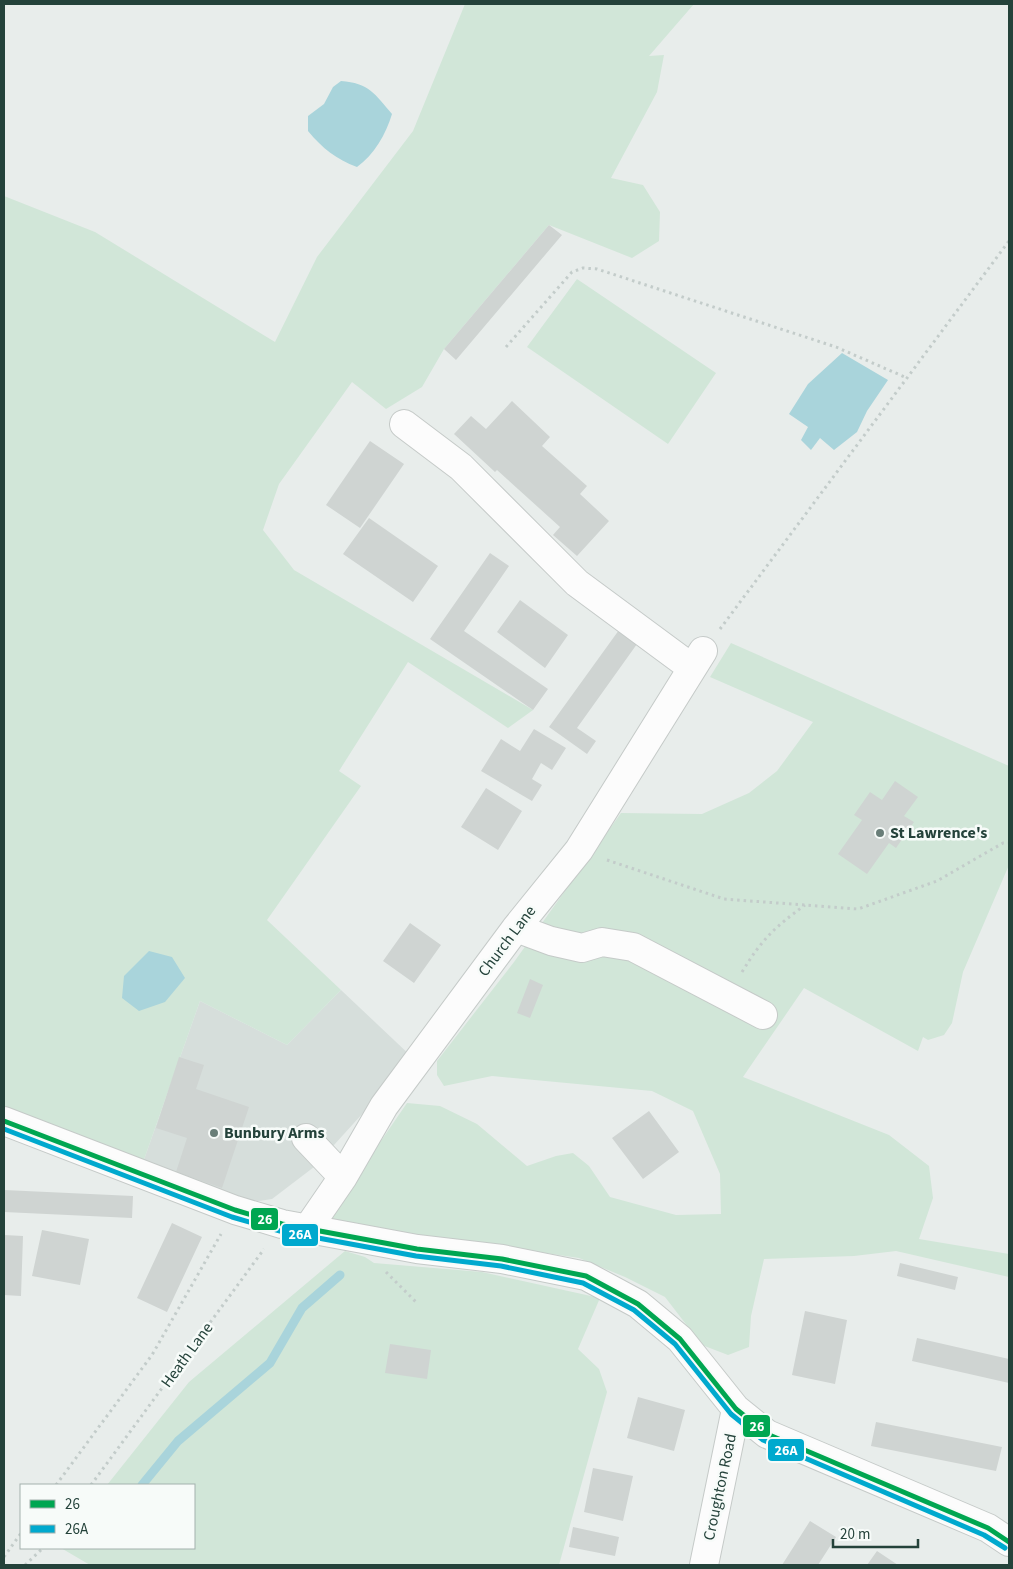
<svg xmlns="http://www.w3.org/2000/svg" width="1013" height="1569" font-family="'Source Sans 3',sans-serif">
<rect width="100%" height="100%" fill="#e8edeb"/>
<!-- built -->
<path fill="#d6dedb" d="M341,990L413,1058L314,1167L272,1199L259,1201L239,1200L141,1168L200,1001L287,1045Z"/>
<!-- green -->
<path fill="#d1e6d8" d="M465,4H694L649,56L664,55L657,92L611,178L643,185L660,212L659,241L632,258L549,225L444,349L422,387L386,409L352,382L279,484L263,530L294,570L533,710L508,728L408,662L339,771L361,786L267,920L341,990L287,1045L200,1001L141,1168L4,1108V196L95,232L275,342L317,257L413,131Z
M577,279L716,373L668,444L527,347Z
M731,643L1009,766V865L963,972L952,1023L944,1035L928,1040L923,1037L918,1051L804,988L743,1077L889,1135L929,1166L933,1198L919,1239L1009,1254V1277L896,1251L854,1256L764,1259L751,1316L749,1347L728,1355L702,1345L665,1297L625,1277L579,1258L326,1221L407,1103L440,1106L477,1124L527,1166L556,1156L573,1153L589,1166L610,1197L676,1215L721,1214L720,1174L693,1111L652,1091L492,1076L444,1086L437,1075V1061L514,962L621,813L702,814L749,793L777,771L813,722L710,677Z
M345,1251L365,1257L374,1263L482,1272L600,1298L578,1349L599,1369L607,1392L559,1565H90L61,1548H194V1485H107L189,1382Z"/>
<!-- water -->
<path fill="#a9d4db" d="M341,81C369,83 375,94 392,114C386,134 374,155 357,167C336,159 323,149 308,131V116L324,104L333,87Z
M842,353L888,380L867,411L857,432L834,450L820,438L811,450L801,440L808,427L789,414L808,384Z
M149,951L172,957L185,978L165,1002L139,1011L122,998L124,976Z"/>
<g fill="none" stroke-linecap="round" stroke-linejoin="round">
<!-- stream -->
<path stroke="#a9d4db" stroke-width="9" d="M142,1485L178,1441L270,1363L302,1308L340,1275"/>
</g>
<!-- building -->
<path fill="#cfd4d2" d="M549,225L562,235L456,360L444,349Z
M512,401L550,437L542,446L587,486L580,494L609,521L577,556L553,535L560,527L497,470L495,472L454,434L471,416L486,429Z
M370,441L404,464L360,528L326,505Z
M369,518L438,566L413,602L343,554Z
M490,553L509,566L464,631L548,689L533,710L430,639Z
M520,600L568,635L545,668L497,632Z
M619,630L637,644L577,728L596,741L587,754L549,727Z
M534,729L566,748L552,770L541,763L532,779L542,785L532,801L481,771L501,739L520,751Z
M895,781L918,797L904,816L914,822L896,848L889,843L867,874L838,854L862,820L854,815L870,792L882,800Z
M486,788L522,811L498,850L461,827Z
M410,923L441,945L414,983L383,961Z
M530,979L543,985L530,1018L517,1013Z
M179,1057L204,1065L196,1089L249,1107L222,1188L176,1172L187,1138L156,1128Z
M649,1111L679,1152L643,1179L612,1138Z
M4,1190L133,1196L132,1218L4,1212Z
M172,1223L202,1237L167,1312L137,1298Z
M42,1230L89,1239L80,1285L32,1276Z
M4,1235L23,1236L21,1296L4,1295Z
M900,1263L958,1277L955,1290L897,1276Z
M805,1311L847,1320L835,1384L792,1375Z
M917,1338L1009,1359V1383L912,1361Z
M390,1344L431,1350L427,1379L385,1373Z
M638,1397L685,1410L674,1451L627,1438Z
M876,1422L1002,1447L996,1471L871,1446Z
M593,1468L633,1476L623,1521L584,1512Z
M810,1521L836,1537L818,1565H782Z
M573,1527L619,1537L615,1556L569,1547Z
M877,1551L898,1565H867Z"/>
<g fill="none" stroke-linecap="round" stroke-linejoin="round">
<!-- minor casing -->
<g stroke="#c5cac8" stroke-width="30">
<path id="minor" d="M404,424L461,467L577,583L692,668
M516,928L551,941L582,948L602,942L633,947L763,1015
M4,1121L235,1210L282,1224L417,1249L502,1259L586,1276L638,1304L680,1339L736,1409L767,1434L988,1528L1009,1542
M306,1138L343,1177
M308,1228L343,1177L384,1106L516,928L579,850L703,651
M704,1565L736,1409"/>
</g>
<!-- path -->
<path stroke="#c3ccca" stroke-width="3" stroke-dasharray="2.5 4" stroke-linecap="butt" d="M506,347L572,272L583,268L597,269L836,347L907,378
M720,629L1009,241
M607,860L724,899L858,909L937,881L1003,843H1009
M742,972C762,939 774,928 805,905
M386,1272L417,1303
M56,1485L152,1355L221,1234
M91,1485L264,1249
M4,1557L21,1533
M25,1565L43,1548"/>
<!-- minor -->
<use href="#minor" stroke="#fcfcfc" stroke-width="28"/>
<!-- bus-1 casing -->
<g stroke="#f7fbf9" stroke-width="9">
<path id="bus-1" d="M4,1121L235,1210L282,1224L417,1249L502,1259L586,1276L638,1304L680,1339L736,1409L767,1434L988,1528L1009,1542"/>
</g>
<!-- bus-2 casing -->
<g stroke="#f7fbf9" stroke-width="9">
<path id="bus-2" d="M4,1129L232,1217L280,1231L416,1256L501,1266L583,1283L634,1310L675,1344L731,1414L763,1440L984,1535L1005,1548"/>
</g>
<!-- bus-1 -->
<use href="#bus-1" stroke="#00a651" stroke-width="5"/>
<!-- bus-2 -->
<use href="#bus-2" stroke="#00a9ce" stroke-width="5"/>
</g>
<!-- markers -->
<g fill="#697e78" stroke="#f7fbf9" stroke-width="2">
<circle cx="880" cy="833" r="5"/>
<circle cx="214" cy="1133" r="5"/>
</g>
<g text-anchor="middle" dominant-baseline="central" stroke-width="5" stroke-linejoin="round" paint-order="stroke">
<!-- poi labels -->
<g font-size="16" font-weight="bold" fill="#24423a" stroke="#f7fbf9" text-anchor="start">
<text x="890" y="833">St Lawrence's</text>
<text x="224" y="1133">Bunbury Arms</text>
</g>
<!-- street labels -->
<g font-size="16" fill="#24423a" stroke="#f7fbf9">
<text transform="translate(507 941) rotate(-53)">Church Lane</text>
<text transform="translate(187 1355) rotate(-54)">Heath Lane</text>
<text transform="translate(720 1487) rotate(-78)">Croughton Road</text>
</g>
</g>
<g stroke="#f7fbf9" stroke-width="2">
<rect x="250" y="1207" width="29" height="24" rx="5" fill="#00a651"/>
<rect x="281" y="1223" width="38" height="24" rx="5" fill="#00a9ce"/>
<rect x="742" y="1414" width="29" height="24" rx="5" fill="#00a651"/>
<rect x="767" y="1438" width="38" height="24" rx="5" fill="#00a9ce"/>
</g>
<g font-size="14" text-anchor="middle" font-weight="bold" fill="#fff">
<text x="265" y="1224">26</text>
<text x="300" y="1239">26A</text>
<text x="757" y="1431">26</text>
<text x="786" y="1455">26A</text>
</g>
<!-- border -->
<rect width="1013" height="1569" fill="none" stroke="#24423a" stroke-width="10"/>
<!-- legend -->
<rect x="20" y="1484" width="175" height="65" fill="#f7fbf9" stroke="#a3b1ad"/>
<rect x="30" y="1500" width="25" height="8" fill="#00a651" stroke="#a3b1ad"/>
<text x="65" y="1509" font-size="15" fill="#24423a">26</text>
<rect x="30" y="1525" width="25" height="8" fill="#00a9ce" stroke="#a3b1ad"/>
<text x="65" y="1534" font-size="15" fill="#24423a">26A</text>
<!-- scale -->
<path d="M833 1539v8h85v-8" fill="none" stroke="#24423a" stroke-width="2.5"/>
<text x="840" y="1539" font-size="15" fill="#24423a" stroke="#f7fbf9" stroke-width="4" paint-order="stroke">20 m</text>
</svg>
